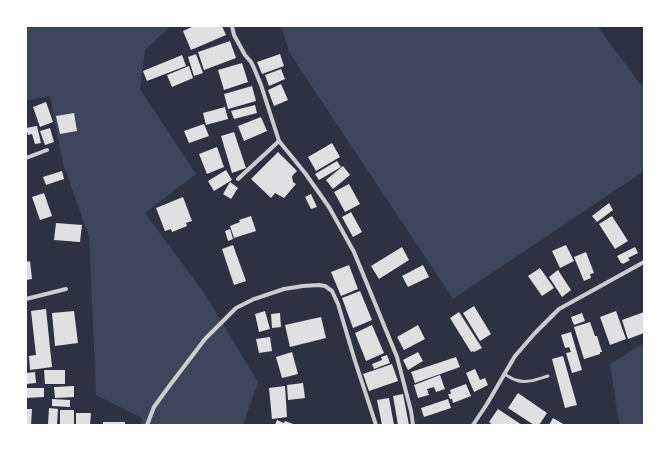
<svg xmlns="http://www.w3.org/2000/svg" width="670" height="451" font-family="Cabin,sans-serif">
<rect width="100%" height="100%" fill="#2d3142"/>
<!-- green -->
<path fill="#3c4559" d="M26,26H171L145,50L140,89L196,174L145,213L205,294L258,382L243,425H141L142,418L96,395L89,236L63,164L50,96L26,101Z
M281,26H597L644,89V171L453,299L289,52Z
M644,343V425H619L610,364Z"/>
<!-- building -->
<path fill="#e0e0e3" d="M194,26H222L226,35L191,50L183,31Z
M230,41L236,58L204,70L198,52Z
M196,54L203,73L194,76L188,57Z
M280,54L284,66L262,74L257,62Z
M182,55L186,66L147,81L143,71Z
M242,63L248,82L224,90L218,70Z
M189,66L193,78L172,87L167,75Z
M281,69L285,79L269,86L265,75Z
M281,84L288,100L274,106L268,90Z
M252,86L256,101L228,109L224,94Z
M46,102L53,122L40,127L33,107Z
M255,105L257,113L234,119L231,111Z
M225,107L228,119L206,125L203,113Z
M74,113L77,131L60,134L56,116Z
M261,117L267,131L244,141L238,126Z
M204,124L209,136L189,143L184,131Z
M37,126L41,143L35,144L32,134L28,135L26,128Z
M50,128L54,142L45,145L40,131Z
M234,132L246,168L232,173L221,136Z
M332,143L340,157L316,171L308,157Z
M217,147L224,167L207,174L199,154Z
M278,152L297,171L292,176L293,182L296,184L284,198L275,193L271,198L251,179Z
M337,161L341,167L319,180L315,174Z
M343,166L350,175L333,189L326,180Z
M226,170L232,180L214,191L208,181Z
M62,171L64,179L46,185L43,177Z
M230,182L238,188L231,199L223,194Z
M349,184L360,204L345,212L334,192Z
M44,193L52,216L40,220L32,197Z
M311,194L317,207L311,209L305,197Z
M183,197L192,221L186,223L187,226L172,232L171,229L165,231L156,208Z
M609,203L613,210L597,222L592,216Z
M351,212L362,232L353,237L342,217Z
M251,216L256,231L234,238L230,226L240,222L239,220Z
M612,216L628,241L615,249L599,224Z
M56,223L82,225L80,242L54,240Z
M230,229L233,239L228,241L225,231Z
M233,245L246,281L234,285L222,249Z
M566,245L574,261L560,268L552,251Z
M402,247L409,260L379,279L371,266Z
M635,247L638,253L628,258L630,260L623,264L622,263H621L617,256Z
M586,252L594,273L590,274L591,278L584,281L574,257Z
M30,261L32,279L26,280V262Z
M349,265L358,289L341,296L331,272Z
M423,265L429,277L408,287L402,276Z
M540,268L554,288L542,296L528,276Z
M558,270L571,290L562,297L549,277Z
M360,291L372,320L353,328L342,298Z
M474,306L491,334L480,341L463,313Z
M46,309L52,367L30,370L29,356L36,355L31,311Z
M74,311L78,343L55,346L52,313Z
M265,311L270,329L259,332L255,314Z
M616,311L626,339L610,345L600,317Z
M459,312L482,348L474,352L473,351L471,352L450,318Z
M644,312V333L628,339L622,320Z
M280,313L281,327L272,328L271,314Z
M582,313L585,321L574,325L571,317Z
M321,317L326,338L290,347L285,325Z
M590,322L595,336H597L602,352H600V354L584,359L574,327Z
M372,325L384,353L366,361L355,333Z
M418,325L425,339L404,350L397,337Z
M571,332L582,370L572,373L566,353L571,352L569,347L565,348L561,335Z
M270,337L272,351L259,353L256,339Z
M292,352L298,374L282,378L276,357Z
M418,352L423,361L408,370L403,360Z
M387,355L390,363L374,369L372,364L382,360L381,357Z
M563,356L577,405L565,408L552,359Z
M456,357L460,367L415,383L411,372Z
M392,364L398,381L369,391L363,374Z
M475,369L480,380L485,378L488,385L474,392L466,373Z
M44,370H65V384H45Z
M35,372L36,383L26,384V373Z
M440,375L445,389L436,392L434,387L427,389L429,395L418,398L414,385Z
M303,383L305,398L288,400L287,385Z
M466,384L471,396L453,403L452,399H450L448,394H451L450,390Z
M74,386V397L55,398L54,387Z
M285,386L287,417L272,419L269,388Z
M26,388H44V397L26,398Z
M518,393L547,413L539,425H534L508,408Z
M403,394L409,425H398L393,396Z
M389,398L394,425H382L377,400Z
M52,399L70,400V407L52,406Z
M448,399L451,408L424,417L421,408Z
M49,408L58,409L57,425H48Z
M26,409H32L31,425H26Z
M498,409L522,425H493L489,422Z
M60,410H74V425H60Z
M76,413H91L90,425H76Z
M553,418L565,425H549Z
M277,420L284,423L285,421L293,424V425H275Z
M103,422H125V425H103Z"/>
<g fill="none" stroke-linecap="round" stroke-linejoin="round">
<!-- service -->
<path stroke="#caccd0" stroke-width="3" d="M504,374C508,376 512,379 516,380C526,384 538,379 548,376"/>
<!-- minor -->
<path stroke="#caccd0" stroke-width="4" d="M232,26L234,35L245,55L251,62L254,68L261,85L279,141L305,173L329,207L354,252L397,357L411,411L413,425
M26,158L47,150
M238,179L279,141
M26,299L66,289
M147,425L154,407L167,389L205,339L236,308L254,299L284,289L303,286L319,285L325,286L332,291L338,304L355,361L376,425
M473,425L487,404L515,356L535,333L559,309L644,262"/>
</g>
<!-- border -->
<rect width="670" height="451" fill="none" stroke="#ffffff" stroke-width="54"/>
</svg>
